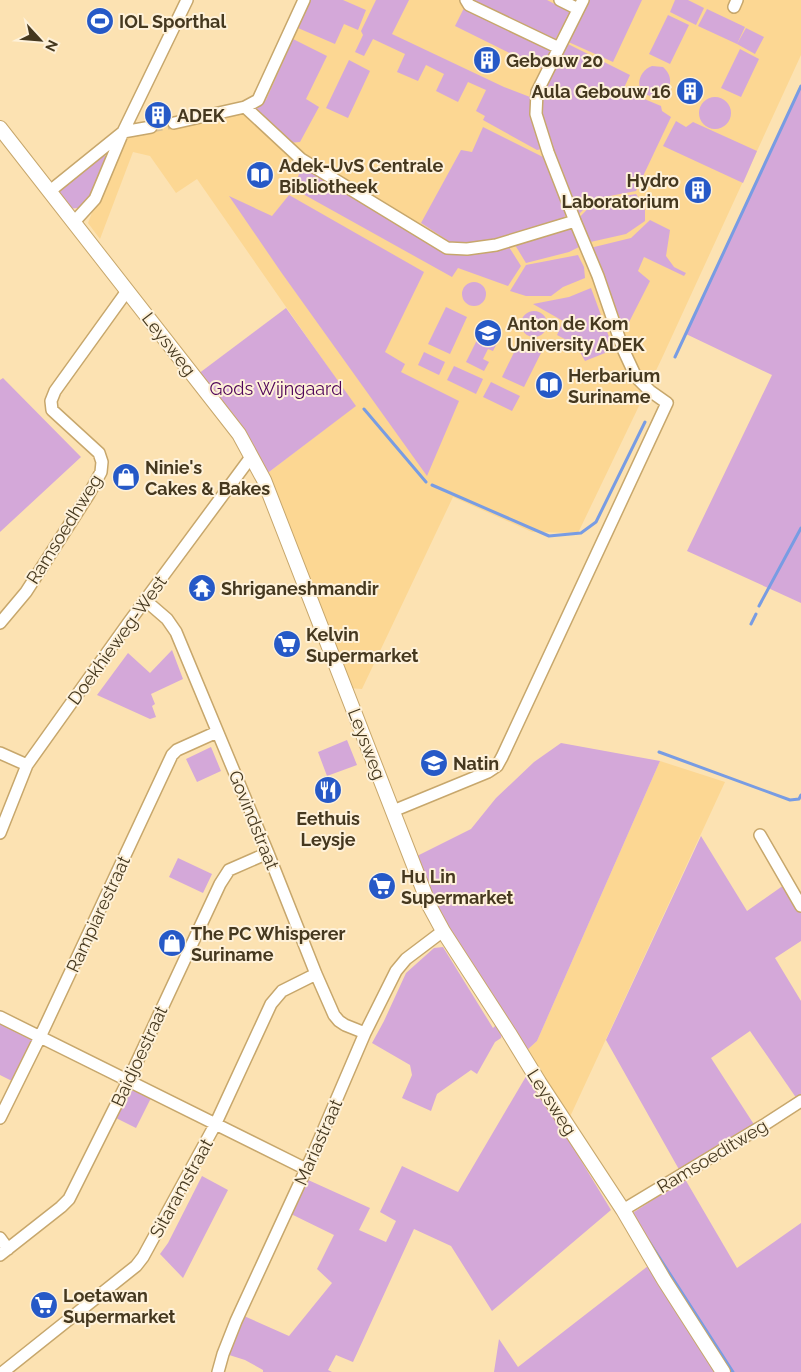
<svg xmlns="http://www.w3.org/2000/svg" width="801" height="1372" font-family="Raleway,sans-serif">
<rect width="100%" height="100%" fill="#fce2b2"/>
<!-- built -->
<path fill="#fcd793" d="M301,0H801V55L662,358L578,533L532,532L453,497L362,689L348,688L265,475L355,406L197,179L176,193L150,156L133,152L100,239L88,223L123,132L258,100Z
M660,761L725,782L569,1119L526,1051L537,1041Z"/>
<!-- green -->
<path fill="#d4a8d9" d="M311,0H343L366,10L358,30L344,24L335,44L298,28Z
M376,0H409L392,34L504,87L530,97L542,149L537,150L483,120L485,116L476,111L486,90L468,82L458,102L436,91L444,74L426,65L418,81L397,72L405,54L373,39L364,56L355,52L363,35L361,31Z
M469,0H547L570,12L554,42Z
M583,0H642L613,62L564,40Z
M675,0H688L704,8L696,25L670,12Z
M464,8L477,13L552,48L542,69L455,26Z
M707,9L745,27L737,44L698,26Z
M668,15L689,25L670,64L649,54Z
M746,28L764,37L755,54L737,44Z
M293,39L327,56L306,99L319,107L300,142L288,143L251,108L266,100Z
M564,42L630,75L623,90L661,106L662,111L671,117L636,191L594,199L575,218L538,113L539,92Z
M740,49L759,59L741,97L721,88Z
M349,60L370,71L348,118L326,108Z
M652,66L663,67C673,76 671,85 666,96C660,97 655,98 650,96C633,91 638,71 652,66Z
M801,86V603L687,551L772,375L686,334Z
M699 113a16 16 0 1 1 32 0a16 16 0 1 1-32 0Z
M676,121L686,127L693,122L757,151L743,183L663,146Z
M483,127L543,157L547,155L568,212L562,220L491,242L453,244L421,223L461,150L472,152Z
M104,155L108,158L88,201C83,206 77,210 69,208L59,195L60,191L63,187L101,157Z
M302,165L443,253L472,254L509,247L521,266L508,286L458,268L452,277L294,189Z
M636,194L645,207V221L626,234L586,243L577,220L595,201Z
M289,195L424,272L385,352L405,364L401,372L459,401L427,476L281,272L229,196L272,216Z
M650,220L670,230L666,256L674,267L686,273L684,276L644,257L638,271L650,281L625,330L590,248L631,238Z
M574,223L583,245L569,252L526,263L512,240Z
M578,255L584,267L585,278L563,287L551,296H526L510,291L526,265Z
M462 294a12 12 0 1 1 24 0a12 12 0 1 1-24 0Z
M591,288L612,345L605,353L585,361L576,345L557,335L563,321L533,304L569,297Z
M446,307L467,317L450,354L428,344Z
M286,308L356,406L265,475L198,374Z
M521 324a13 13 0 1 1 26 0a13 13 0 1 1-26 0Z
M482,326L501,335L493,351L488,349L483,359L489,362L484,371L466,362L478,338L483,340L486,332L480,329Z
M519,342L541,353L524,387L502,377Z
M424,352L445,362L439,375L418,365Z
M454,366L483,379L476,394L447,380Z
M3,378L81,457L0,532V380Z
M491,382L520,396L512,411L483,397Z
M172,650L183,679L151,694L155,704L152,706L156,717L150,719L97,695L128,653L150,673Z
M347,740L357,765L327,776L318,752Z
M561,743L660,761L537,1041L526,1051L438,909L415,857L471,829L496,798L534,762Z
M211,747L221,771L197,782L186,759Z
M701,836L747,911L784,885L801,912V941L775,958L801,1001V1096L797,1099L750,1031L711,1058L755,1126L681,1173L606,1040Z
M178,858L212,874L203,893L169,877Z
M443,947L493,1028L496,1025L502,1034L501,1038L495,1042L477,1074L471,1070L437,1094L431,1111L402,1098L412,1075L410,1065L372,1043L384,1021L406,973L434,948Z
M0,1022L33,1039L14,1082L0,1075Z
M528,1073L611,1210L492,1311L451,1246L414,1229L353,1362L336,1355L328,1370L332,1372H263V1370L245,1360L226,1354L244,1316L289,1336L332,1283L317,1269L334,1235L291,1214L306,1179L370,1208L359,1230L386,1242L396,1221L380,1212L402,1166L458,1192Z
M131,1088L151,1098L136,1128L114,1117Z
M202,1176L228,1190L183,1278L160,1254L168,1243Z
M685,1179L737,1268L801,1223V1372H729L631,1214Z
M648,1266L717,1372H494L499,1339L518,1367Z"/>
<g fill="none" stroke-linecap="round" stroke-linejoin="round">
<!-- stream -->
<path stroke="#789ce3" stroke-width="3" d="M675,357L801,86
M364,409L426,482
M432,485L549,536L581,533L596,522L645,422
M759,606L801,528
M751,624L756,614
M659,752L790,800L799,799L801,795
M648,1240L733,1372"/>
<!-- minor-tunnel -->
<path stroke="#d7c095" stroke-width="11" stroke-dasharray="11 5.5" stroke-linecap="butt" d="M151,127L174,123"/>
<!-- minor casing -->
<g stroke="#c7a76c" stroke-width="14">
<path id="minor" d="M466,0L469,5L559,48
M560,0L578,9
M734,7L737,0
M245,107L301,159L447,248L467,249L496,245L575,221
M174,123L245,107L258,100L304,0
M50,191L123,132L187,0
M74,222L95,199L123,132L151,127
M145,600L167,619L176,632L268,853L316,974L334,1015L339,1021L345,1025L365,1033
M0,623L26,592L89,494L101,472L102,462L99,453L52,410L51,401L55,391L127,291
M0,753L27,765
M393,811L488,772L497,766L502,757L667,403L650,391L636,377L623,349L598,276L575,221L548,152L536,114L537,92L583,0
M0,833L27,765L129,622L251,457
M760,835L801,906
M0,1017L306,1169
M0,1118L40,1037L172,755L177,750L217,732
M623,1210L764,1125L801,1101
M0,1238L8,1249
M0,1255L61,1207L69,1199L128,1081L220,884L229,870L268,853
M3,1372L136,1266L143,1257L215,1125L271,1004L282,991L316,974
M218,1372L223,1354L236,1321L314,1152L365,1033L396,971L406,959L443,931"/>
</g>
<!-- tertiary casing -->
<g stroke="#c7a76c" stroke-width="16">
<path id="tertiary" d="M0,128L239,434L264,480L430,907L443,931L509,1033L539,1082L623,1210L664,1280L723,1372"/>
</g>
<!-- minor -->
<use href="#minor" stroke="#fff" stroke-width="11"/>
<!-- tertiary -->
<use href="#tertiary" stroke="#fff" stroke-width="14"/>
</g>
<!-- icons -->
<defs>
<g id="stadium-disc" transform="scale(1.4375)"><circle r="9.5" fill="#2659c7" stroke="#fef1d9"/><path d="M0-5a6.5 5 0 1 0 0 10a6.5 5 0 1 0 0-10ZM-3.5-1.8h7v3.6h-7Z" fill="#fff"/></g>
<g id="building-disc" transform="scale(1.4375)"><circle r="9.5" fill="#2659c7" stroke="#fef1d9"/><path d="M-4-6H4V6H1V3H-1V6H-4ZM-2.5-4.3h1.7v1.8h-1.7ZM.8-4.3h1.7v1.8H.8ZM-2.5-1h1.7V.8h-1.7ZM.8-1h1.7V.8H.8Z" fill="#fff"/></g>
<g id="library-disc" transform="scale(1.4375)"><circle r="9.5" fill="#2659c7" stroke="#fef1d9"/><path d="M-6-4Q-3-5.5-.7-3.5V5Q-3 3-6 4ZM6-4Q3-5.5 .7-3.5V5Q3 3 6 4Z" fill="#fff"/></g>
<g id="university-disc" transform="scale(1.4375)"><circle r="9.5" fill="#2659c7" stroke="#fef1d9"/><path d="M0-5L7-2L0 1L-7-2ZM-4 1L0 2.5L4 1V4Q0 6-4 4Z" fill="#fff"/></g>
<g id="shop-disc" transform="scale(1.4375)"><circle r="9.5" fill="#2659c7" stroke="#fef1d9"/><path d="M-5-2.5h2.3a2.7 3.5 0 0 1 5.4 0H5L5.5 6h-11ZM-1.5-2.5h3a1.5 2.3 0 0 0-3 0Z" fill="#fff"/></g>
<g id="temple-disc" transform="scale(1.4375)"><circle r="9.5" fill="#2659c7" stroke="#fef1d9"/><path d="M0-6L5-2H3V0L6.5 2.5H4V6H1.5V3h-3V6H-4V2.5H-6.5L-3 0V-2H-5Z" fill="#fff"/></g>
<g id="supermarket-disc" transform="scale(1.4375)"><circle r="9.5" fill="#2659c7" stroke="#fef1d9"/><path d="M-6-5.5h2.5l.6 2H6L4.5 2H-2.5L-4.4-4H-6ZM-1.5 3.2a1.3 1.3 0 1 0 .1 0ZM3 3.2a1.3 1.3 0 1 0 .1 0Z" fill="#fff"/></g>
<g id="school-disc" transform="scale(1.4375)"><circle r="9.5" fill="#2659c7" stroke="#fef1d9"/><path d="M0-5L7-2L0 1L-7-2ZM-4 1L0 2.5L4 1V4Q0 6-4 4Z" fill="#fff"/></g>
<g id="restaurant-disc" transform="scale(1.4375)"><circle r="9.5" fill="#2659c7" stroke="#fef1d9"/><path d="M-5-6h1v4h1v-4h1v4h1v-4h1v5L-1.5 .5V6h-2V.5L-5-1ZM5-6V6H3V1.5H1.5Q1.5-4 5-6Z" fill="#fff"/></g>
</defs>
<g fill-rule="evenodd">
<use href="#stadium-disc" x="100" y="21"/>
<use href="#building-disc" x="487" y="60"/>
<use href="#building-disc" x="690" y="91"/>
<use href="#building-disc" x="158" y="115"/>
<use href="#library-disc" x="260" y="175"/>
<use href="#building-disc" x="698" y="190"/>
<use href="#university-disc" x="488" y="333"/>
<use href="#library-disc" x="549" y="385"/>
<use href="#shop-disc" x="126" y="477"/>
<use href="#temple-disc" x="202" y="588"/>
<use href="#supermarket-disc" x="287" y="644"/>
<use href="#school-disc" x="434" y="763"/>
<use href="#restaurant-disc" x="328" y="790"/>
<use href="#supermarket-disc" x="382" y="886"/>
<use href="#shop-disc" x="172" y="943"/>
<use href="#supermarket-disc" x="44" y="1305"/>
</g>
<g text-anchor="middle" dominant-baseline="central" stroke-width="4" stroke-linejoin="round" paint-order="stroke">
<!-- poi labels -->
<g font-size="18" font-weight="bold" fill="#45381f" stroke="#fef1d9" text-anchor="start">
<text x="119" y="21">IOL Sporthal</text>
<text x="506" y="60">Gebouw 20</text>
<text x="671" y="91" text-anchor="end">Aula Gebouw 16</text>
<text x="177" y="115">ADEK</text>
<text x="279" y="165">Adek-UvS Centrale<tspan x="279" dy="21">Bibliotheek</tspan></text>
<text x="679" y="180" text-anchor="end">Hydro<tspan x="679" dy="21">Laboratorium</tspan></text>
<text x="507" y="323">Anton de Kom<tspan x="507" dy="21">University ADEK</tspan></text>
<text x="568" y="375">Herbarium<tspan x="568" dy="21">Suriname</tspan></text>
<text x="145" y="467">Ninie's<tspan x="145" dy="21">Cakes &amp; Bakes</tspan></text>
<text x="221" y="588">Shriganeshmandir</text>
<text x="306" y="634">Kelvin<tspan x="306" dy="21">Supermarket</tspan></text>
<text x="453" y="763">Natin</text>
<text x="328" y="818" text-anchor="middle">Eethuis<tspan x="328" dy="21">Leysje</tspan></text>
<text x="401" y="876">Hu Lin<tspan x="401" dy="21">Supermarket</tspan></text>
<text x="191" y="933">The PC Whisperer<tspan x="191" dy="21">Suriname</tspan></text>
<text x="63" y="1295">Loetawan<tspan x="63" dy="21">Supermarket</tspan></text>
</g>
<!-- street labels -->
<g font-size="18" fill="#45381f" stroke="#fef1d9">
<text transform="translate(169 344) rotate(52)">Leysweg</text>
<text transform="translate(64 529) rotate(-58)">Ramsoedhweg</text>
<text transform="translate(117 640) rotate(-54)">Doekhieweg-West</text>
<text transform="translate(367 744) rotate(69)">Leysweg</text>
<text transform="translate(254 820) rotate(68)">Govindstraat</text>
<text transform="translate(98 914) rotate(-65)">Rampiarestraat</text>
<text transform="translate(139 1056) rotate(-65)">Baidjoestraat</text>
<text transform="translate(552 1102) rotate(57)">Leysweg</text>
<text transform="translate(318 1142) rotate(-66)">Mariastraat</text>
<text transform="translate(712 1156) rotate(-31)">Ramsoeditweg</text>
<text transform="translate(181 1188) rotate(-61)">Sitaramstraat</text>
</g>
<!-- park labels -->
<g font-size="18" fill="#500559" stroke="#fef1d9">
<text x="276" y="388">Gods Wijngaard</text>
</g>
</g>
<!-- north arrow -->
<g transform="translate(40 40) rotate(116)" stroke="#fef1d9" stroke-width="4" paint-order="stroke">
<path d="M0-4L9 19L0 12L-9 19Z" fill="#45381f"/>
<text y="-8" font-size="14" font-weight="bold" text-anchor="middle" fill="#45381f">N</text>
</g>
</svg>
